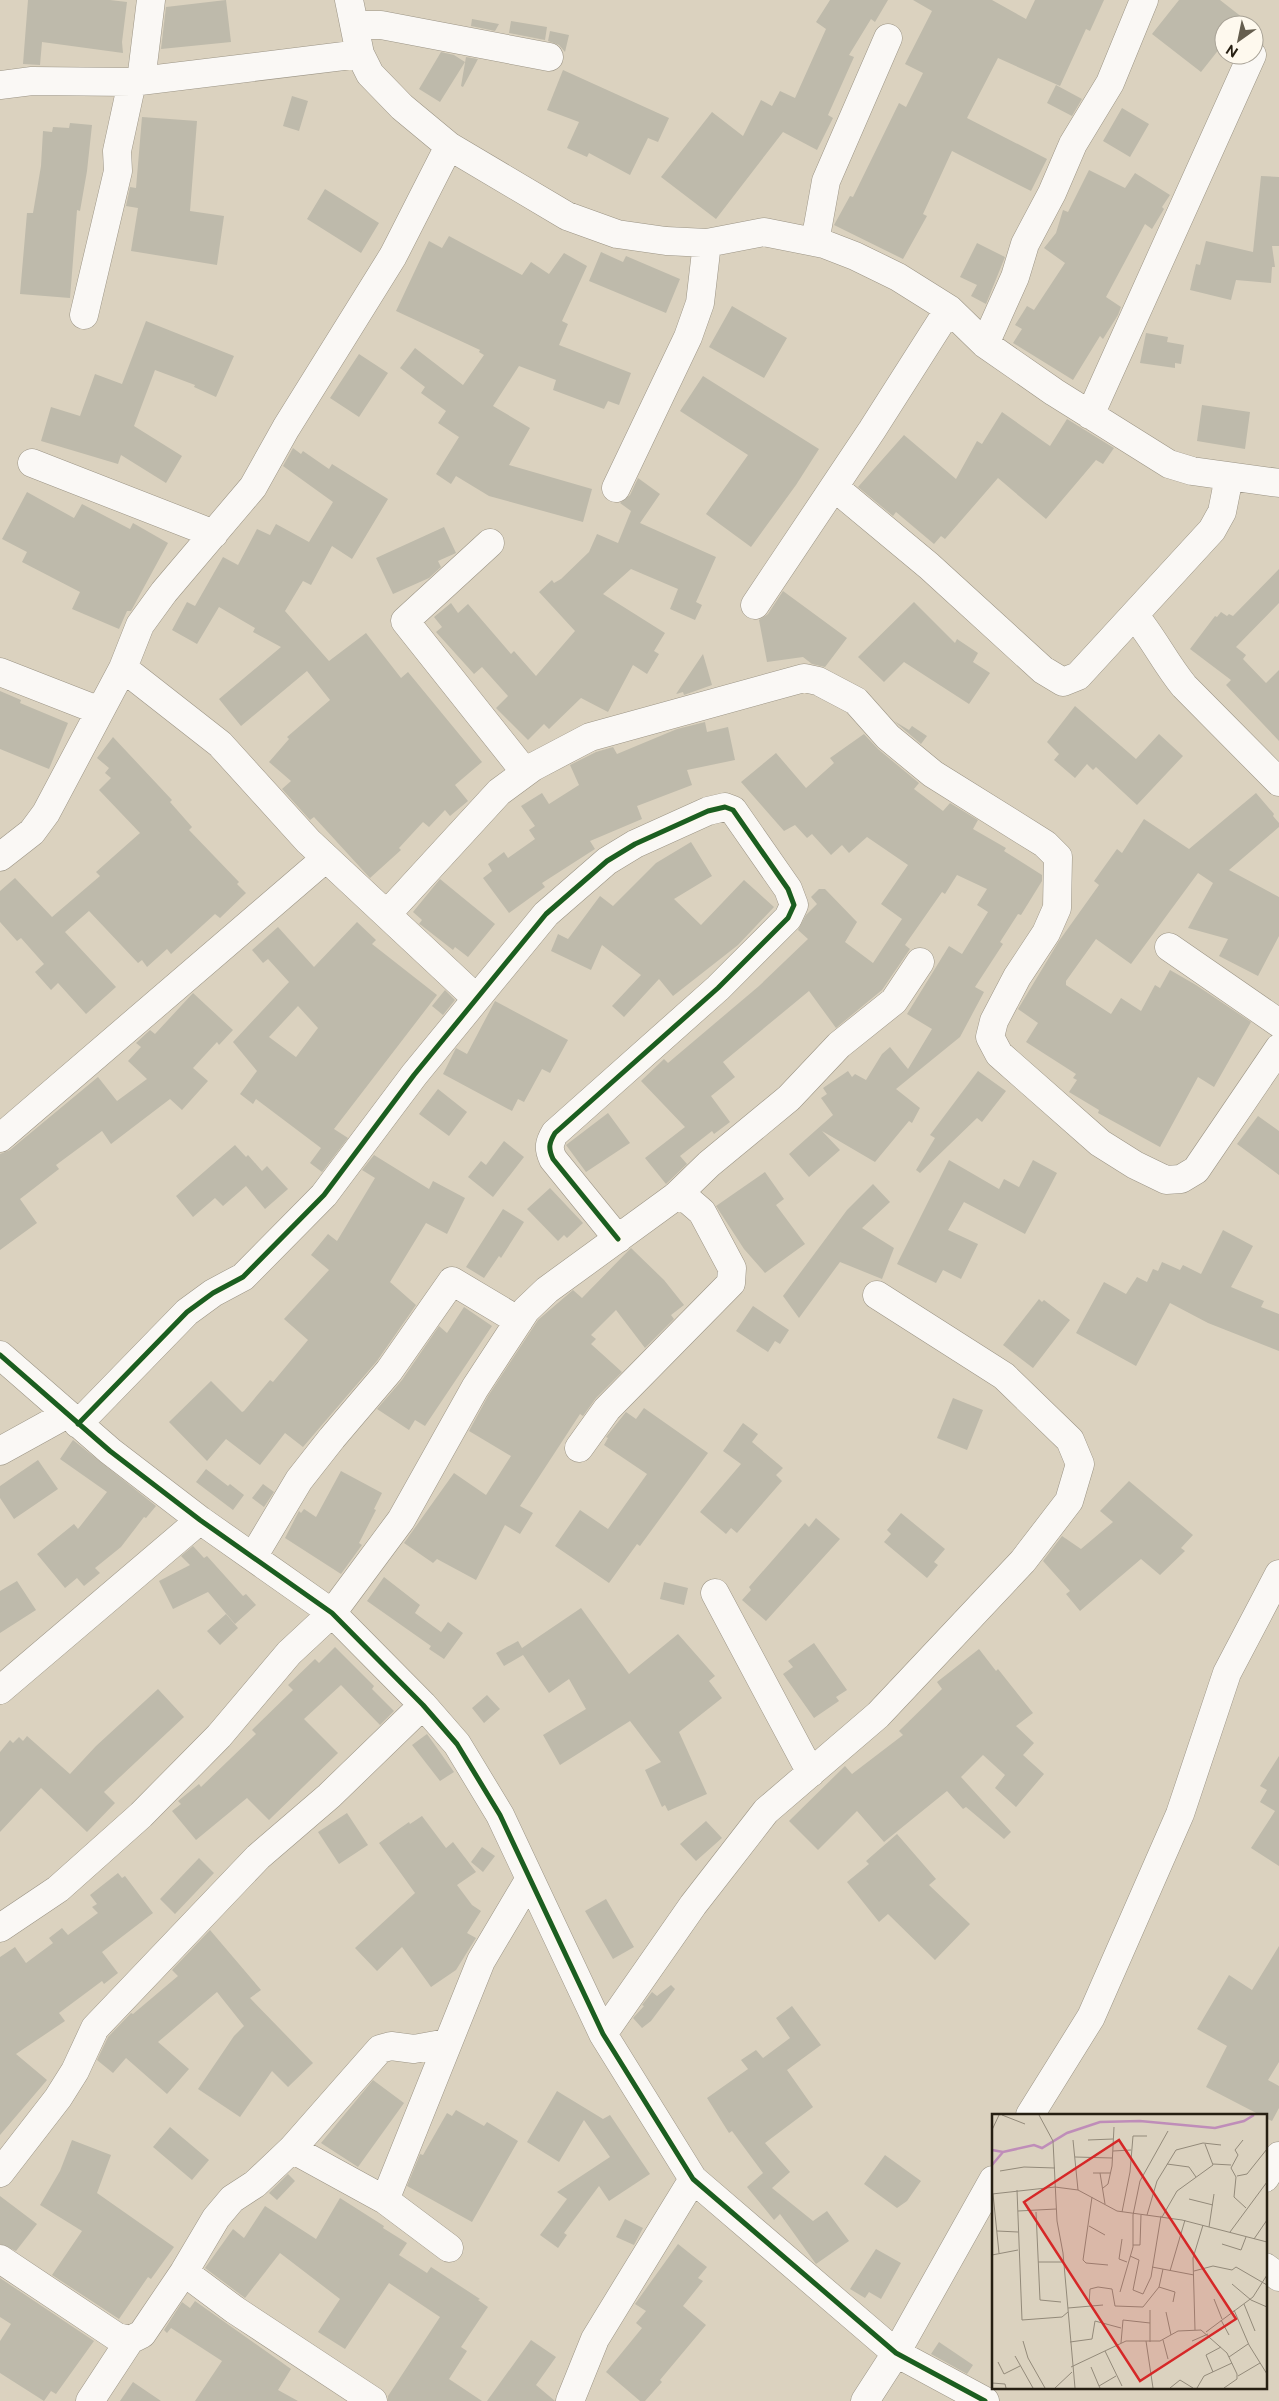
<svg xmlns="http://www.w3.org/2000/svg" width="1279" height="2401" font-family="'Public Sans',sans-serif">
<rect width="100%" height="100%" fill="#dbd2bf"/>
<!-- building -->
<path fill="#bebaab" fill-rule="evenodd" d="M28,0H110L127,2L122,42L123,53L42,42L40,65L23,64Z
M226,0L231,42L161,49L166,7Z
M830,0H888L875,22L871,19L849,55L854,57L828,115L833,118L817,150L783,132L716,219L661,177L712,112L743,136L761,100L772,106L780,91L795,98L826,29L816,22Z
M913,0H992L1026,19L1035,0H1104L1090,31L1086,29L1060,86L998,58L967,118L1047,159L1031,191L952,151L923,214L927,216L903,259L834,225L850,196L853,197L899,103L906,107L923,73L905,64L932,11Z
M1179,0H1220L1252,25H1224V43L1201,72L1152,34Z
M472,19L499,24L495,31L471,26Z
M511,21L547,27L545,40L509,33Z
M550,31L569,35L565,52L559,45L548,41Z
M441,52L454,55L465,62L440,102L419,89Z
M466,57L478,59L463,87L461,86Z
M563,70L669,118L658,142L648,138L630,175L589,153L587,157L567,148L579,122L547,110Z
M1056,85L1082,99L1072,116L1047,103Z
M292,96L308,101L299,131L283,126Z
M1122,108L1149,124L1130,157L1103,141Z
M142,117L197,121L190,211L224,216L217,265L131,251L138,208L126,206L130,187L136,188Z
M70,123L92,125L87,171L80,211L77,210L70,298L20,294L27,213H33L41,166L43,131L52,132L53,127L69,128Z
M1089,170L1125,188L1135,173L1170,195L1162,207L1164,209L1152,229L1145,224L1106,297L1121,307L1118,315L1103,339L1100,336L1073,380L1013,343L1022,329L1015,325L1027,306L1034,310L1065,263L1044,248L1056,233L1063,210L1068,212Z
M1261,176L1279,177V246H1272L1275,267H1272L1271,283L1236,280L1231,300L1190,290L1196,264L1200,265L1206,241L1253,252Z
M325,189L379,223L361,253L307,219Z
M449,236L522,275L531,262L549,274L564,253L587,266L562,321L568,324L559,345L631,373L619,405L608,401L604,409L553,390L556,380L519,366L493,406L530,428L509,465L592,489L583,522L489,496L456,476L451,484L436,474L459,437L438,423L446,411L421,393L425,387L400,368L415,348L463,385L484,355L479,352L480,350L396,311L429,241L442,248Z
M977,243L1005,257L986,304L971,296L977,285L960,277Z
M601,252L623,262L626,256L680,279L666,313L589,281Z
M732,306L787,338L764,378L709,347Z
M146,321L234,356L216,397L194,387L195,385L155,370L134,426L182,456L166,483L121,455L118,464L41,441L51,407L80,416L95,374L122,384Z
M1146,333L1168,337L1167,342L1184,345L1181,364L1175,363V368L1140,363Z
M359,354L388,373L359,417L330,398Z
M703,376L819,449L796,485L751,547L706,514L748,455L680,411Z
M1202,405L1250,412L1245,449L1197,441Z
M1002,412L1050,446L1067,419L1114,448L1103,464L1096,460L1046,519L998,478L945,539L941,536L934,544L896,512L893,516L858,487L904,435L956,479L977,441L982,444Z
M293,448L301,454L303,451L329,469L332,464L388,499L352,559L332,546L311,585L303,581L285,611L329,661L366,633L401,678L408,672L482,762L455,785L468,801L450,816L445,810L429,827L423,822L399,848L401,850L370,878L314,817L310,820L282,789L291,781L269,762L289,739L287,737L330,700L307,671L241,726L219,699L281,647L253,632L255,628L219,607L197,644L172,630L187,602L195,606L223,557L238,565L257,529L270,535L276,524L309,542L333,502L283,466Z
M638,478L660,494L640,523L716,557L696,602L702,605L695,620L670,609L678,589L631,569L603,594L665,633L654,651L659,654L647,674L633,665L608,712L581,698L549,729L544,724L528,740L496,708L508,696L482,667L474,674L436,632L442,627L434,617L451,603L458,613L468,604L511,654L514,651L536,676L575,631L539,592L552,580L554,583L561,579L589,552L597,534L618,543L631,511L620,503L630,495Z
M27,492L74,518L82,504L130,529L133,523L168,543L131,611H127L119,629L72,609L80,592L22,562L27,552L2,539Z
M444,527L456,553L438,561L441,567L429,578L393,594L376,558Z
M1279,569V603L1236,647L1246,655L1243,659L1266,683L1279,670V741L1226,685L1231,680L1190,649L1215,616L1217,617L1221,612L1227,616L1229,614L1233,616Z
M783,591L847,638L825,667L812,664L803,657L767,662L759,620L768,614Z
M914,602L955,643L957,639L978,653L973,662L990,673L969,704L904,662L884,682L858,657Z
M703,654L712,685L684,695L683,692L676,694Z
M0,691L21,700L20,703L68,723L49,769L0,749Z
M1075,706L1136,759L1159,734L1183,756L1137,805L1096,767L1093,770L1087,764L1075,778L1054,760L1059,754L1047,742Z
M894,721L909,730L912,726L927,736L921,744Z
M705,722L707,732L728,727L735,760L687,770L692,785L637,806L642,819L590,841L595,849L542,883L545,887L509,913L483,878L492,871L488,864L504,852L508,858L535,839L529,830L535,826L521,806L542,793L549,804L579,785L570,765L596,752L613,747L617,754L677,729Z
M864,734L878,749L919,783L914,789L943,811L950,803L978,820L973,829L1006,848L1004,851L1042,875V881L1021,915L1018,914L1000,942L1003,944L975,987L984,992L960,1037L896,1089L920,1108L912,1123L909,1121L875,1162L822,1131L840,1150L809,1177L789,1154L833,1115L821,1098L827,1094L823,1088L848,1071L852,1077L855,1074L866,1080L882,1054L890,1047L908,1069L932,1029L907,1014L949,946L962,954L988,912L977,905L987,889L957,875L945,894L942,892L905,945L910,949L882,990L836,1028L809,991L723,1062L735,1077L711,1096L730,1122L714,1134L712,1131L680,1156L687,1164L666,1184L645,1158L685,1127L641,1081L664,1059L668,1063L759,986L808,939L798,930L806,915L817,904L811,897L819,889H825L857,922L845,942L873,963L902,919L881,904L908,865L867,837L849,853L842,845L831,855L812,834L807,838L795,825L784,831L741,782L776,753L806,788L834,763L830,758Z
M113,737L172,800L170,802L192,827L189,830L239,882L237,884L246,893L220,918L215,914L171,954L167,949L147,967L142,960L138,963L89,911L65,932L116,987L86,1014L58,983L51,990L35,972L44,964L21,938L17,941L0,922V891L15,878L52,917L100,876L96,872L140,833L99,790L111,778L105,773L109,768L97,758Z
M1256,793L1274,814L1273,816L1279,823V827L1229,870L1279,897V936L1258,976L1219,956L1228,939L1188,928L1213,883L1198,873L1131,964L1096,939L1066,981V985L1111,1014L1121,998L1141,1011L1155,985L1160,988L1170,970L1196,985L1251,1022L1214,1087L1198,1077L1160,1147L1098,1113L1099,1110L1069,1092L1077,1080L1073,1078L1076,1074L1026,1042L1038,1023L1018,1009L1059,941L1099,885L1094,881L1117,849L1122,853L1144,819L1189,849Z
M691,842L712,876L674,899L701,925L744,880L774,907L738,945L673,996L659,979L624,1017L612,1006L641,975L602,945L591,970L551,951L558,934L568,939L600,896L613,906L656,863Z
M440,879L495,924L468,957L455,947L453,950L421,925L419,924L422,920L413,912Z
M357,922L376,940L372,944L437,995L334,1129L348,1138L322,1172L310,1163L321,1148L256,1099L253,1104L240,1094L257,1071L233,1042L289,982L268,959L263,963L252,950L278,927L314,967ZM298,1006L318,1028L296,1057L269,1037Z
M445,990L455,1000L443,1015L432,1006Z
M193,993L233,1030L219,1045L217,1042L193,1068L208,1081L182,1110L170,1099L111,1144L102,1131L56,1165L59,1169L20,1199L37,1223L0,1250V1154L10,1150L98,1077L117,1101L147,1079L128,1061L141,1047L136,1043L150,1030L155,1034Z
M495,1001L568,1040L550,1073L542,1069L524,1102L518,1099L512,1111L443,1074L456,1048L467,1054Z
M978,1071L1006,1091L982,1122L977,1118L920,1173L916,1170L935,1138L930,1135Z
M438,1089L467,1112L449,1136L419,1114Z
M608,1113L630,1143L586,1172L566,1145Z
M1258,1116L1279,1131V1175L1237,1144Z
M504,1141L524,1157L493,1197L468,1177L481,1161L486,1165Z
M235,1145L246,1157L248,1155L262,1171L267,1166L288,1189L265,1209L246,1186L223,1206L215,1198L193,1217L176,1196Z
M374,1155L429,1189L433,1181L465,1198L447,1234L426,1223L390,1282L416,1305L377,1361L303,1447L285,1433L260,1465L226,1439L207,1461L169,1422L211,1381L242,1412L244,1411L270,1380L273,1382L308,1340L284,1319L329,1270L311,1255L328,1234L337,1241L375,1178L362,1170Z
M949,1160L999,1189L1004,1179L1019,1187L1033,1160L1057,1173L1025,1234L964,1202L948,1230L978,1244L961,1279L943,1270L936,1283L897,1264Z
M765,1172L784,1199L776,1205L805,1244L765,1273L744,1249L716,1206Z
M873,1184L890,1202L862,1228L894,1248L882,1279L840,1262L799,1318L783,1296L847,1210Z
M550,1188L583,1223L567,1238L564,1235L558,1241L527,1209Z
M503,1209L524,1222L501,1258L499,1256L484,1278L466,1267Z
M1223,1230L1253,1246L1231,1287L1264,1301L1261,1307L1279,1314V1351L1208,1323L1170,1303L1136,1366L1076,1333L1104,1282L1126,1294L1137,1277L1147,1282L1153,1269L1158,1271L1162,1262L1180,1270L1183,1265L1201,1274Z
M631,1248L664,1280L684,1305L671,1315L674,1319L645,1348L616,1310L591,1335L596,1339L591,1344L622,1372L596,1398L583,1416L580,1414L520,1506L533,1513L520,1534L505,1525L476,1580L437,1559L433,1563L404,1543L454,1473L486,1495L511,1456L469,1431L488,1396L538,1320L573,1290L582,1298Z
M1039,1299L1042,1302L1044,1300L1070,1320L1033,1368L1003,1345Z
M753,1306L789,1330L780,1344L775,1341L768,1352L736,1331Z
M464,1307L492,1326L425,1426L415,1420L409,1430L377,1409L402,1380L439,1326L447,1333Z
M953,1398L983,1410L967,1450L937,1438Z
M644,1408L708,1453L640,1546L637,1544L609,1583L555,1546L580,1510L608,1529L647,1474L604,1445L608,1438L606,1437L626,1412L636,1419Z
M743,1423L758,1434L752,1442L783,1468L776,1475L782,1481L737,1533L731,1528L726,1534L700,1512L741,1464L723,1451Z
M73,1440L156,1506L146,1518L144,1517L121,1547L95,1568L100,1573L84,1586L77,1578L65,1588L37,1554L74,1524L78,1529L107,1492L60,1459Z
M38,1460L58,1489L14,1519L0,1498V1486Z
M206,1469L228,1486L230,1484L244,1495L233,1510L196,1482Z
M341,1471L382,1493L374,1509L376,1510L359,1543L362,1545L341,1574L285,1538L299,1511L301,1513L304,1509L316,1517Z
M1129,1481L1193,1535L1181,1548L1185,1551L1160,1575L1141,1559L1080,1611L1066,1594L1070,1591L1043,1561L1062,1536L1081,1549L1113,1522L1100,1511Z
M263,1484L274,1492L264,1507L252,1498Z
M901,1513L945,1549L934,1562L938,1565L927,1578L884,1542L891,1534L887,1530Z
M816,1518L840,1539L766,1621L742,1600L751,1590L749,1587L805,1523L809,1527Z
M193,1546L204,1558L207,1556L243,1596L246,1594L256,1605L235,1624L208,1592L173,1609L159,1581L190,1565L181,1556Z
M384,1577L420,1605L415,1613L441,1632L448,1622L463,1633L444,1659L429,1649L431,1646L367,1601Z
M17,1581L36,1610L0,1633V1591Z
M664,1582L688,1588L684,1605L660,1599Z
M581,1608L629,1674L678,1634L715,1676L709,1681L722,1698L679,1732L707,1794L668,1811L665,1805L662,1807L645,1770L661,1762L630,1721L560,1765L543,1735L586,1709L569,1679L549,1693L523,1655L504,1666L496,1653L518,1641L522,1648Z
M226,1614L238,1628L220,1645L207,1631Z
M814,1643L847,1690L836,1697L839,1701L814,1718L783,1674L793,1667L788,1661Z
M335,1647L374,1686L372,1689L394,1711L380,1725L341,1685L304,1719L338,1753L269,1820L247,1798L196,1840L172,1811L181,1804L178,1801L199,1784L201,1787L256,1734L252,1730L293,1690L288,1685L315,1659L319,1663Z
M979,1649L996,1671L998,1669L1033,1713L1016,1726L1034,1743L1023,1755L1044,1774L1016,1807L995,1788L1005,1775L983,1755L961,1777L1011,1832L1004,1839L966,1807L963,1809L947,1791L884,1842L857,1811L818,1850L789,1821L845,1766L852,1774L903,1735L899,1731L942,1689L937,1682Z
M158,1689L184,1717L104,1792L115,1803L87,1832L41,1788L0,1832V1752L10,1740L13,1743L19,1737L23,1741L27,1736L70,1774L96,1746Z
M487,1695L500,1709L484,1723L472,1708Z
M427,1734L454,1772L440,1781L412,1745Z
M1279,1756V1866L1251,1848L1275,1811L1260,1802L1267,1790L1260,1786Z
M347,1813L368,1845L339,1864L318,1832Z
M422,1816L446,1848L453,1842L476,1872L457,1885L472,1905L481,1911L467,1933L476,1938L456,1970L431,1987L402,1947L377,1971L355,1948L415,1893L379,1843L409,1822L410,1824Z
M706,1821L722,1838L696,1861L680,1844Z
M897,1834L936,1879L929,1885L970,1924L935,1960L888,1914L879,1922L847,1882L869,1864L866,1861Z
M482,1847L495,1856L483,1872L471,1862Z
M199,1858L214,1873L175,1914L160,1899Z
M118,1873L122,1878L125,1876L153,1913L102,1952L118,1973L104,1984L102,1981L59,2013L65,2021L16,2054L47,2080L0,2135V1957L15,1947L26,1963L53,1943L49,1938L62,1928L68,1935L98,1913L92,1907L97,1904L90,1895Z
M606,1899L634,1947L613,1959L585,1911Z
M210,1930L261,1990L250,1998L313,2063L288,2087L272,2071L240,2117L198,2089L234,2036L244,2026L217,1992L158,2042L189,2069L167,2094L126,2058L113,2073L97,2060L108,2037L131,2013L133,2014L178,1976L172,1970Z
M1279,1946V2062L1268,2080L1279,2086V2108L1272,2121L1265,2118V2115H1260L1206,2087L1227,2046L1197,2029L1229,1975L1252,1990Z
M671,1985L675,1989L651,2021L642,2028L633,2018L644,2006L642,2005L652,1992L657,1996Z
M792,2006L821,2045L787,2070L813,2107L765,2143L790,2172L772,2188L813,2221L827,2211L849,2241L816,2264L780,2214L774,2220L747,2187L763,2173L732,2131L729,2133L707,2098L748,2069L741,2060L756,2050L763,2058L790,2038L776,2018Z
M373,2080L404,2103L358,2167L321,2143Z
M557,2091L603,2119L610,2115L650,2174L609,2201L599,2186L564,2233L567,2235L558,2248L540,2235L567,2199L557,2192L610,2157L584,2120L559,2162L527,2142Z
M456,2110L484,2126L487,2122L518,2141L472,2222L407,2186L420,2154L423,2155L447,2113L452,2116Z
M170,2127L209,2160L192,2180L153,2147Z
M72,2140L111,2155L97,2193L174,2247L151,2279L148,2277L119,2319L52,2275L82,2231L40,2205L60,2171Z
M885,2155L921,2181L907,2201L897,2208L864,2184Z
M288,2174L295,2181L277,2200L269,2193Z
M0,2196L37,2224L16,2251L0,2244Z
M340,2198L384,2226L383,2228L407,2243L399,2255L427,2273L431,2267L480,2299L478,2300L488,2307L461,2347L467,2351L449,2379L482,2401H388V2396L440,2317L389,2283L345,2349L318,2332L340,2299L280,2253L245,2298L205,2268L233,2229L244,2238L265,2206L316,2239Z
M625,2219L643,2228L634,2245L616,2237Z
M678,2244L707,2267L698,2278L703,2281L683,2306L706,2325L660,2380L662,2382L645,2401H640L606,2372L642,2328L636,2323L646,2311L635,2304Z
M876,2249L901,2263L881,2299L869,2292L865,2298L850,2289Z
M0,2278L94,2341L56,2394L51,2391L44,2401L0,2373V2341L11,2324L0,2317Z
M195,2301L291,2369L278,2390L298,2401H195L222,2361L171,2328L167,2333L164,2330L182,2302L190,2308Z
M531,2340L556,2357L536,2385L555,2401H487Z
M939,2342L973,2365L967,2374L931,2354Z
M133,2382L161,2401H120Z"/>
<g fill="none" stroke-linecap="round" stroke-linejoin="round">
<!-- minor casing -->
<g stroke="#9b9485" stroke-width="29">
<path id="minor" d="M349,0L360,54L370,74L402,107L449,146L567,216L617,234L666,241L707,243L764,232L824,244L855,256L898,277L949,309L985,344L1054,392L1169,464L1192,471L1279,483
M355,25H381L549,57
M141,81L151,0
M0,85L32,81L132,82L360,54
M815,242L826,181L888,38
M84,315L118,171L117,151L132,82
M985,344L1015,277L1025,244L1052,193L1073,144L1110,83L1144,0
M1090,415L1252,55
M32,463L214,534
M834,487L929,566L1043,670L1063,682L1078,676L1212,530L1222,512L1229,477
M616,488L688,337L700,303L707,243
M490,543L405,621L525,772
M755,605L872,430L949,309
M1134,615C1153,637 1165,663 1184,686L1279,782
M123,668L220,744L308,841L476,998
M0,672L100,711
M0,857L32,832L46,813L123,668L140,625L164,592L253,487L286,428L393,256L449,146
M387,914L499,792L533,767L590,737L804,678L818,681L856,701L888,737L933,774L1045,844L1058,857L1057,908L1046,933L1017,977L994,1021L990,1037L999,1054L1100,1143L1135,1165L1166,1180L1181,1179L1196,1170L1279,1048
M1169,947L1279,1023
M0,1138L326,858
M0,1355L110,1451L200,1520L332,1613L423,1705L457,1744L500,1815L603,2034L693,2179L896,2353L985,2401
M78,1424L187,1312L213,1293L243,1277L324,1195L414,1075L546,914L607,861L635,844L708,811L725,807L733,810L788,889L794,905L788,918L718,988L555,1133C549,1143 548,1148 553,1159L618,1239
M579,1448L607,1409L731,1283L732,1268L702,1212L687,1199L676,1196
M0,1451L67,1414
M253,1557L299,1480L332,1438L389,1371L452,1281L519,1321
M715,1593L811,1773
M0,1690L200,1520
M0,1928L58,1889L141,1815L219,1736L289,1653L332,1613L401,1520L475,1388L526,1310L547,1290L676,1196L709,1164L789,1098L839,1045L894,1001L920,962
M603,2034L693,1905L766,1811L878,1715L1023,1561L1069,1501L1080,1464L1070,1440L1004,1376L877,1295
M1030,2115L1091,2017L1180,1814L1227,1673L1279,1574
M292,2149L385,2200L449,2248
M0,2173L58,2098L75,2071L95,2028L258,1857L329,1796L423,1705
M1265,2178L1279,2156
M385,2200L481,1961L529,1880
M0,2259L117,2337L130,2340
M1265,2267L1279,2277
M184,2272L235,2310L373,2401
M90,2401L130,2340L142,2334L184,2272L216,2218L232,2199L255,2184L292,2149L380,2049L391,2046L414,2049L447,2043
M570,2401L595,2339L693,2179
M865,2401L896,2353L993,2180"/>
</g>
<!-- minor -->
<use href="#minor" stroke="#faf8f5" stroke-width="28"/>
<!-- cycleway casing -->
<g stroke="#fef9ee" stroke-width="8">
<path id="cycleway" d="M0,1355L110,1451L200,1520L332,1613L423,1705L457,1744L500,1815L603,2034L693,2179L896,2353L985,2401
M78,1424L187,1312L213,1293L243,1277L324,1195L414,1075L546,914L607,861L635,844L708,811L725,807L733,810L788,889L794,905L788,918L718,988L555,1133C549,1143 548,1148 553,1159L618,1239"/>
</g>
<!-- cycleway -->
<use href="#cycleway" stroke="#1b5e20" stroke-width="5"/>
</g>
<!-- overview -->
<g transform="translate(992 2114)">
<rect width="275" height="275" fill="#dbd2bf"/>
<path fill="none" stroke="#bf8db9" stroke-width="2.5" d="M0,36L11,38L42,31L50,34L75,19L108,8L148,7L223,14L252,7L262,1M0,51L11,38"/>
<path fill="none" stroke="#938a7a" stroke-width="1" d="M10,1L33,10M47,1L61,27L65,107L71,139L83,274M0,16L7,1M81,26L86,76M96,26L121,25M251,26L243,36L246,41L239,54L244,63L242,83L254,94M121,37L139,36M83,43L120,44M175,50L197,53L204,63M221,50L239,51M8,57L32,53L63,54M101,59H118M108,59L113,90M245,62L255,60L275,35M111,74L116,70L120,52L122,13M25,76L30,206L70,203L76,198M0,80L63,73L86,76L125,97L190,106L275,128M1,80L7,139M100,83L91,146L94,149L116,151M197,85L221,91M26,97L64,95M44,98L48,186L69,188M130,98L138,58L141,22H155M155,101L165,67L184,36L211,29L229,31M170,103L185,77L221,51L213,30M97,112L113,121M217,113L222,80M5,117L26,118M238,118L275,68M130,125L127,145L135,148M262,125L275,106M230,130L249,136L254,123M141,131H148L149,101M0,141L26,136M138,142L147,146L141,176L151,180L159,163L169,102M46,148H72M160,153L202,161M178,157L193,106M202,157L221,152L240,156L244,153L275,171M240,170L259,186L275,193M167,173L183,178L181,188M128,178L141,133V101L148,67L176,17M222,185L230,205M97,190L98,175L106,173L120,175L123,192L151,193L167,173L171,155M252,190L263,217M76,194L111,191M242,196L257,231L275,260M174,198L179,221M229,206L237,221M203,216L201,144L211,111M214,218L261,183L275,161M171,226L176,245M31,227L36,244L53,274M154,227L161,274M200,227L216,220M78,228L100,225L103,207L129,214M158,228V196M129,229L131,206L158,209M113,237L130,272M23,242L41,274M237,243L256,230M6,248L12,260L28,252M79,253L134,227H168L186,217L209,216L235,239L245,260V265L232,274M99,253L107,272M221,258L214,241L229,233M246,262L268,249M0,269L13,270L14,274M63,274L80,258M108,274L107,272L124,262M178,274L188,266L201,274M205,274L212,262L240,249"/>
<path fill="#d62828" fill-opacity="0.15" stroke="#d62828" stroke-width="2.5" d="M127,26L244,205L148,267L32,88Z"/>
<rect width="275" height="275" fill="none" stroke="#261f12" stroke-width="2.5"/>
</g>
<!-- north arrow -->
<g transform="translate(1239 40) rotate(213)"><circle r="24" fill="#fef9ee" stroke="#a8a296"/>
<path d="M0-4L9 19L0 12L-9 19Z" fill="#655e4f"/>
<text y="-8" font-size="14" font-weight="bold" text-anchor="middle" fill="#261f12">N</text>
</g>
</svg>
